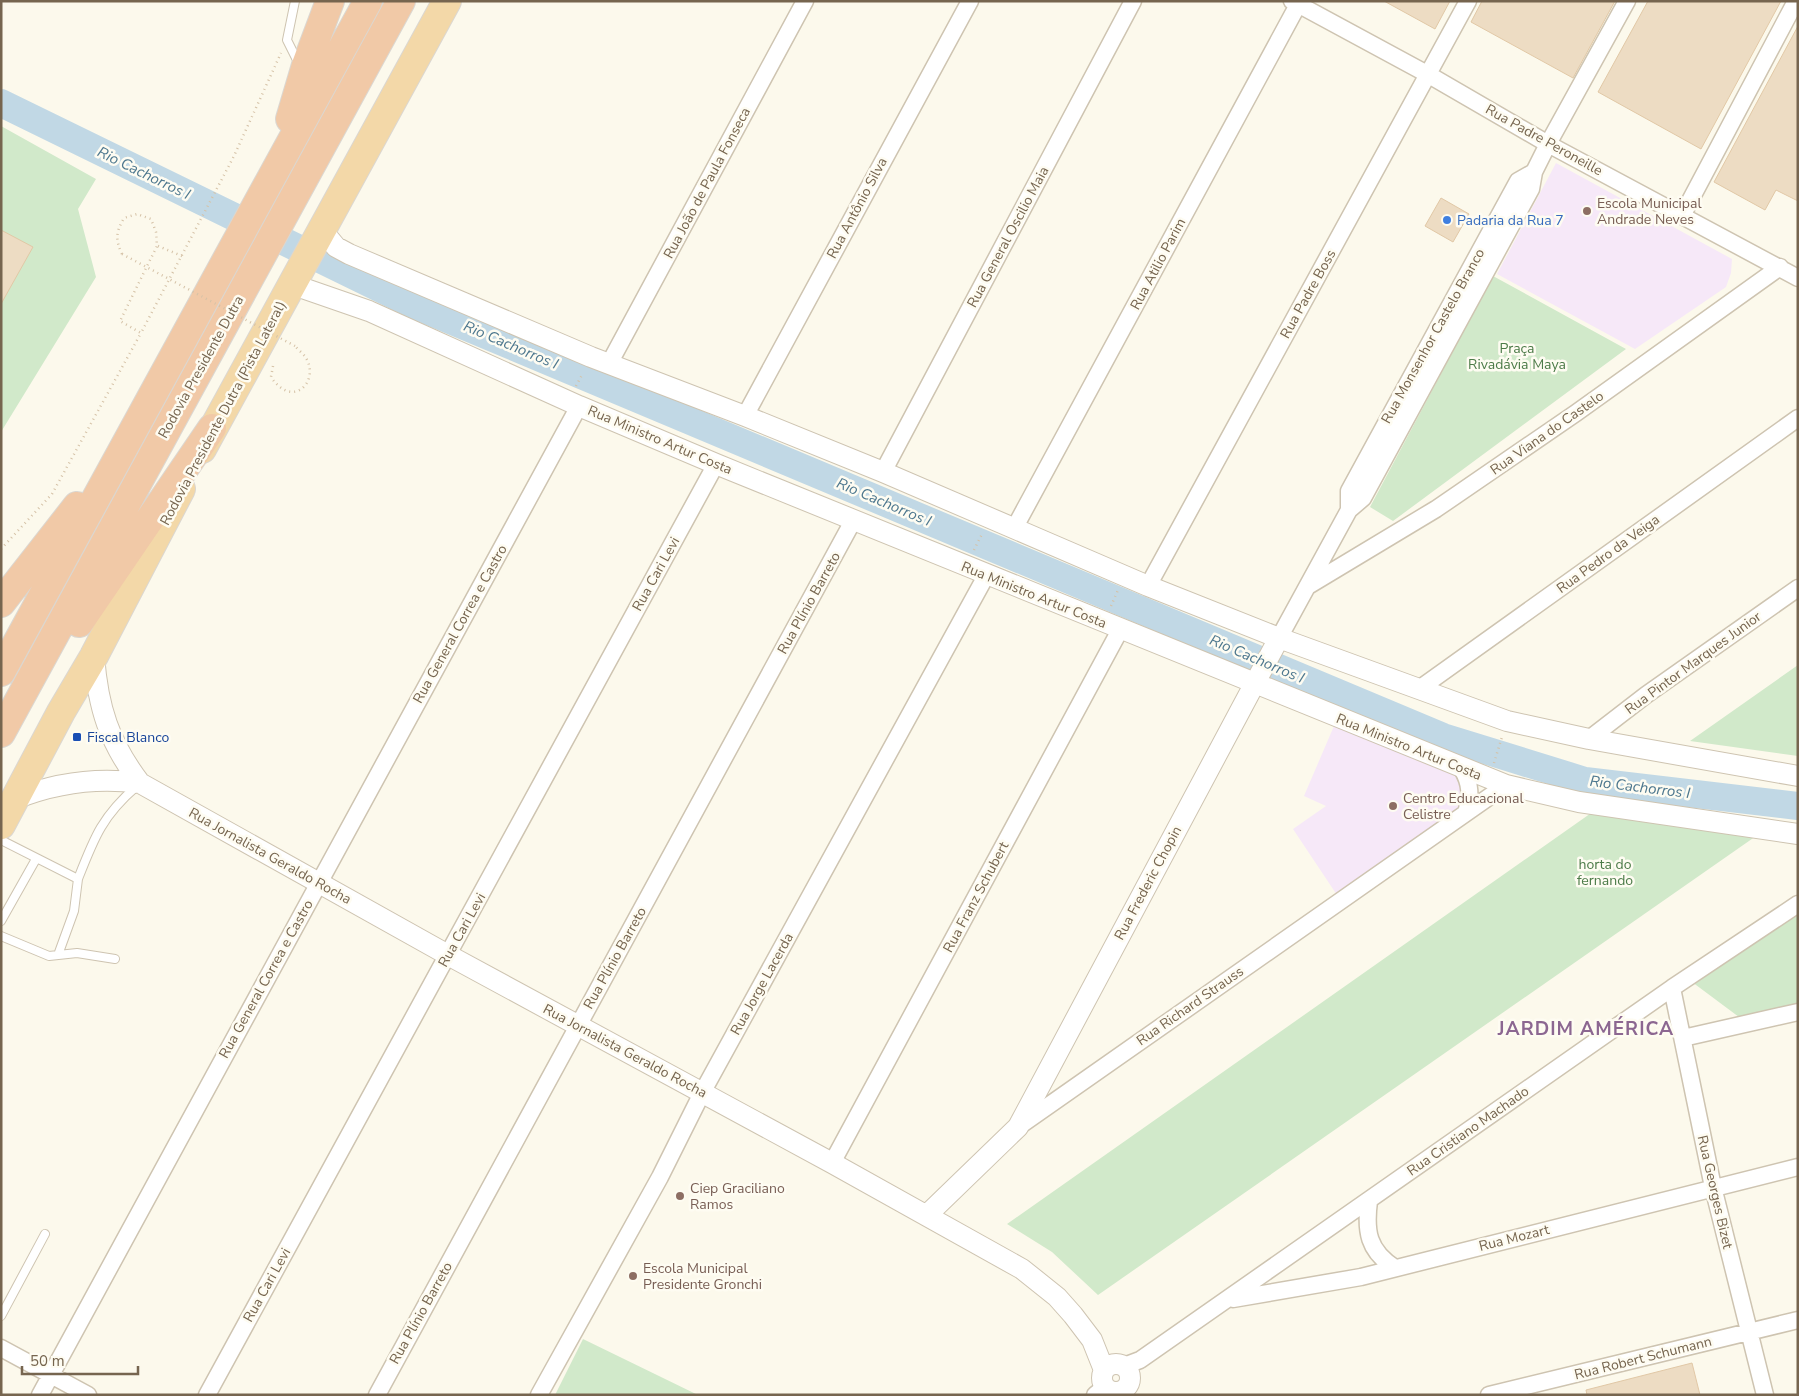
<svg xmlns="http://www.w3.org/2000/svg" width="1799" height="1396" font-family="'Nunito Sans',sans-serif">
<rect width="100%" height="100%" fill="#fcf9ec"/>
<!-- education -->
<path fill="#f6e8f8" d="M1556,163L1732,259L1731,273L1726,287L1635,349L1497,274Z
M1337,719L1451,768L1460,778L1463,793L1460,807L1453,814L1337,895L1293,829L1326,806L1304,796Z"/>
<!-- green -->
<path fill="#d1e9ca" d="M1,126L96,179L78,209L96,277L1,432Z
M1493,276L1626,349L1393,521L1370,507Z
M1798,665V756L1690,741Z
M1594,811L1759,834L1098,1295L1052,1252L1007,1224Z
M1798,907V1006L1743,1020L1692,982Z
M583,1339L698,1395H555Z"/>
<g fill="none" stroke-linecap="round" stroke-linejoin="round">
<!-- river -->
<path stroke="#c1d8e5" stroke-width="28" d="M1,103L412,304L1443,737L1585,781L1798,806"/>
</g>
<!-- building -->
<path fill="#eddcc3" stroke="#e1c8a6" d="M1384,1H1450L1435,29Z
M1482,1H1615L1573,78L1471,22Z
M1648,1H1781L1701,149L1598,92Z
M1798,26V201L1776,190L1765,210L1714,182Z
M1441,198L1469,214L1453,242L1425,226Z
M1,230L33,247L1,304Z
M1692,1363L1700,1395H1587L1586,1390Z"/>
<g fill="none" stroke-linecap="round" stroke-linejoin="round">
<!-- service casing -->
<g stroke="#cec4b1" stroke-width="10">
<path id="service" d="M295,1L287,40L296,58
M1,840L78,879C94,838 102,816 137,786
M1,921L36,859
M1,936L49,956L77,953L115,959
M58,955L74,911L78,879
M1,1316L45,1234"/>
</g>
<!-- minor casing -->
<g stroke="#cec4b1" stroke-width="19">
<path id="minor" d="M1292,1L1429,75L1548,144L1798,278
M1682,216L1796,1
M609,364L805,1
M745,416L970,1
M883,472L1133,1
M1349,510V491L1518,181L1534,172
M1015,527L1300,1
M1148,586L1468,1
M1308,586L1436,509L1576,413L1780,267
M1279,638L1349,510L1363,498L1531,189L1534,172L1548,144L1627,1
M1419,689L1798,418
M1589,739L1646,695L1798,588
M1462,769C1471,784 1471,796 1466,813
M1672,988L1713,1187L1765,1395
M1683,1038L1798,1012
M1018,1127L1506,785
M832,1163L1120,630
M1369,1201C1365,1231 1368,1251 1395,1268
M1233,1299L1361,1277L1798,1167
M1,1348L88,1395
M1124,1366L1140,1360L1672,988L1798,904
M40,1395L579,406
M207,1395L716,464
M377,1395L853,521
M539,1395L660,1177L702,1093L987,574
M1095,1395L1105,1387
M1489,1395L1798,1320"/>
</g>
<!-- tertiary casing -->
<g stroke="#cec4b1" stroke-width="22">
<path id="tertiary" d="M321,229L336,247L349,254L591,357L745,416L883,472L1148,586L1279,638L1507,721L1589,739L1798,776
M291,284L369,311L579,406L716,464L1506,785L1579,802L1798,834
M94,656C98,708 109,742 140,783
M15,799C55,783 97,777 140,783L448,955L832,1163L1022,1269L1057,1297L1073,1315L1092,1340L1104,1370
M927,1215L1018,1127L1279,638
M1102 1378a14 14 0 1 1 28 0a14 14 0 1 1-28 0Z"/>
</g>
<!-- trunk casing -->
<g stroke="#dbd7d1" stroke-width="30">
<path id="trunk" d="M202,449L447,1
M1,825L61,712L94,656L181,489"/>
</g>
<!-- motorway casing -->
<g stroke="#dbd7d1" stroke-width="30">
<path id="motorway" d="M290,119L306,65L330,1
M1,603L77,506
M79,623L212,428
M1,672L368,1
M1,733L401,1"/>
</g>
<!-- path -->
<path stroke="#d5c2a7" stroke-width="2.5" stroke-dasharray="1 4" stroke-linecap="butt" d="M158,246L182,256
M122,254C115,239 116,232 124,218L137,214L151,219L156,232L157,246L120,321L141,333L234,156L281,53
M273,366L271,377C293,410 320,381 306,358C304,354 298,350 295,346
M576,386L583,373
M1,549L52,494L141,333
M974,550L982,534
M1111,606L1118,590
M1494,763L1502,737"/>
<!-- service -->
<use href="#service" stroke="#fff" stroke-width="8"/>
<!-- minor -->
<use href="#minor" stroke="#fff" stroke-width="16"/>
<!-- tertiary -->
<use href="#tertiary" stroke="#fff" stroke-width="20"/>
<!-- trunk -->
<use href="#trunk" stroke="#f3d8a8" stroke-width="28"/>
<!-- motorway -->
<use href="#motorway" stroke="#f1c9a7" stroke-width="28"/>
<!-- path-bridge -->
<path stroke="#d5c2a7" stroke-width="2.5" stroke-dasharray="1 4" stroke-linecap="butt" d="M122,254L295,346"/>
</g>
<!-- markers -->
<g fill="#8d6e63" stroke="#fefcf2" stroke-width="2">
<circle cx="1587" cy="211" r="5"/>
<circle cx="1393" cy="806" r="5"/>
<circle cx="680" cy="1196" r="5"/>
<circle cx="633" cy="1276" r="5"/>
</g>
<circle fill="#3f7fe0" stroke="#fefcf2" stroke-width="2" cx="1447" cy="220" r="5"/>
<rect fill="#1a4fb4" stroke="#fefcf2" stroke-width="2" x="72" y="732" width="10" height="10" rx="2.5"/>
<g text-anchor="middle" dominant-baseline="central" stroke-width="5" stroke-linejoin="round" paint-order="stroke">
<!-- street labels -->
<g font-size="14" fill="#76654f" stroke="#fefcf2">
<text transform="translate(1544 140) rotate(29)">Rua Padre Peroneille</text>
<text transform="translate(707 183) rotate(-62)">Rua João de Paula Fonseca</text>
<text transform="translate(857 208) rotate(-62)">Rua Antônio Silva</text>
<text transform="translate(1008 237) rotate(-62)">Rua General Oscilio Maia</text>
<text transform="translate(1158 264) rotate(-62)">Rua Atilio Parim</text>
<text transform="translate(1308 294) rotate(-61)">Rua Padre Boss</text>
<text transform="translate(1433 336) rotate(-61)">Rua Monsenhor Castelo Branco</text>
<text transform="translate(201 367) rotate(-61)">Rodovia Presidente Dutra</text>
<text transform="translate(223 413) rotate(-62)">Rodovia Presidente Dutra (Pista Lateral)</text>
<text transform="translate(1547 433) rotate(-35)">Rua Viana do Castelo</text>
<text transform="translate(660 440) rotate(23)">Rua Ministro Artur Costa</text>
<text transform="translate(1608 554) rotate(-36)">Rua Pedro da Veiga</text>
<text transform="translate(656 574) rotate(-61)">Rua Cari Levi</text>
<text transform="translate(1034 595) rotate(22)">Rua Ministro Artur Costa</text>
<text transform="translate(809 603) rotate(-61)">Rua Plínio Barreto</text>
<text transform="translate(460 624) rotate(-61)">Rua General Correa e Castro</text>
<text transform="translate(1693 663) rotate(-36)">Rua Pintor Marques Junior</text>
<text transform="translate(1409 747) rotate(22)">Rua Ministro Artur Costa</text>
<text transform="translate(270 856) rotate(29)">Rua Jornalista Geraldo Rocha</text>
<text transform="translate(1148 883) rotate(-62)">Rua Frederic Chopin</text>
<text transform="translate(976 897) rotate(-62)">Rua Franz Schubert</text>
<text transform="translate(462 930) rotate(-61)">Rua Cari Levi</text>
<text transform="translate(615 958) rotate(-61)">Rua Plínio Barreto</text>
<text transform="translate(266 979) rotate(-61)">Rua General Correa e Castro</text>
<text transform="translate(762 984) rotate(-61)">Rua Jorge Lacerda</text>
<text transform="translate(1190 1006) rotate(-35)">Rua Richard Strauss</text>
<text transform="translate(625 1051) rotate(28)">Rua Jornalista Geraldo Rocha</text>
<text transform="translate(1468 1131) rotate(-35)">Rua Cristiano Machado</text>
<text transform="translate(1715 1192) rotate(77)">Rua Georges Bizet</text>
<text transform="translate(1514 1238) rotate(-14)">Rua Mozart</text>
<text transform="translate(267 1285) rotate(-61)">Rua Cari Levi</text>
<text transform="translate(421 1313) rotate(-61)">Rua Plínio Barreto</text>
<text transform="translate(1643 1358) rotate(-14)">Rua Robert Schumann</text>
</g>
<!-- education labels -->
<g font-size="14" fill="#785e54" stroke="#fefcf2" text-anchor="start">
<text x="1597" y="203">Escola Municipal<tspan x="1597" dy="16">Andrade Neves</tspan></text>
<text x="1403" y="798">Centro Educacional<tspan x="1403" dy="16">Celistre</tspan></text>
<text x="690" y="1188">Ciep Graciliano<tspan x="690" dy="16">Ramos</tspan></text>
<text x="643" y="1268">Escola Municipal<tspan x="643" dy="16">Presidente Gronchi</tspan></text>
</g>
<!-- shop labels -->
<g font-size="14" fill="#366cbe" stroke="#fefcf2" text-anchor="start">
<text x="1457" y="220">Padaria da Rua 7</text>
</g>
<!-- park labels -->
<g font-size="14" fill="#4c7b48" stroke="#fefcf2">
<text x="1517" y="348">Praça<tspan x="1517" dy="16">Rivadávia Maya</tspan></text>
<text x="1605" y="864">horta do<tspan x="1605" dy="16">fernando</tspan></text>
</g>
<!-- transit labels -->
<g font-size="14" fill="#164399" stroke="#fefcf2" text-anchor="start">
<text x="87" y="737">Fiscal Blanco</text>
</g>
<!-- water labels -->
<g font-size="15" font-style="italic" fill="#4d778e" stroke="#fefcf2">
<text transform="translate(144 173) rotate(26)">Rio Cachorros I</text>
<text transform="translate(511 345) rotate(23)">Rio Cachorros I</text>
<text transform="translate(884 502) rotate(23)">Rio Cachorros I</text>
<text transform="translate(1257 659) rotate(23)">Rio Cachorros I</text>
<text transform="translate(1640 787) rotate(7)">Rio Cachorros I</text>
</g>
<!-- district labels -->
<g font-size="19" font-weight="bold" letter-spacing="1" fill="#8c6791" stroke="#fefcf2">
<text x="1586" y="1029">JARDIM AMÉRICA</text>
</g>
</g>
<!-- border -->
<rect width="1799" height="1396" fill="none" stroke="#76654f" stroke-width="5"/>
<!-- scale -->
<path d="M22 1366v8h116v-8" fill="none" stroke="#76654f" stroke-width="2.5"/>
<text x="30" y="1366" font-size="15" fill="#76654f" stroke="#fefcf2" stroke-width="4" paint-order="stroke">50 m</text>
</svg>
